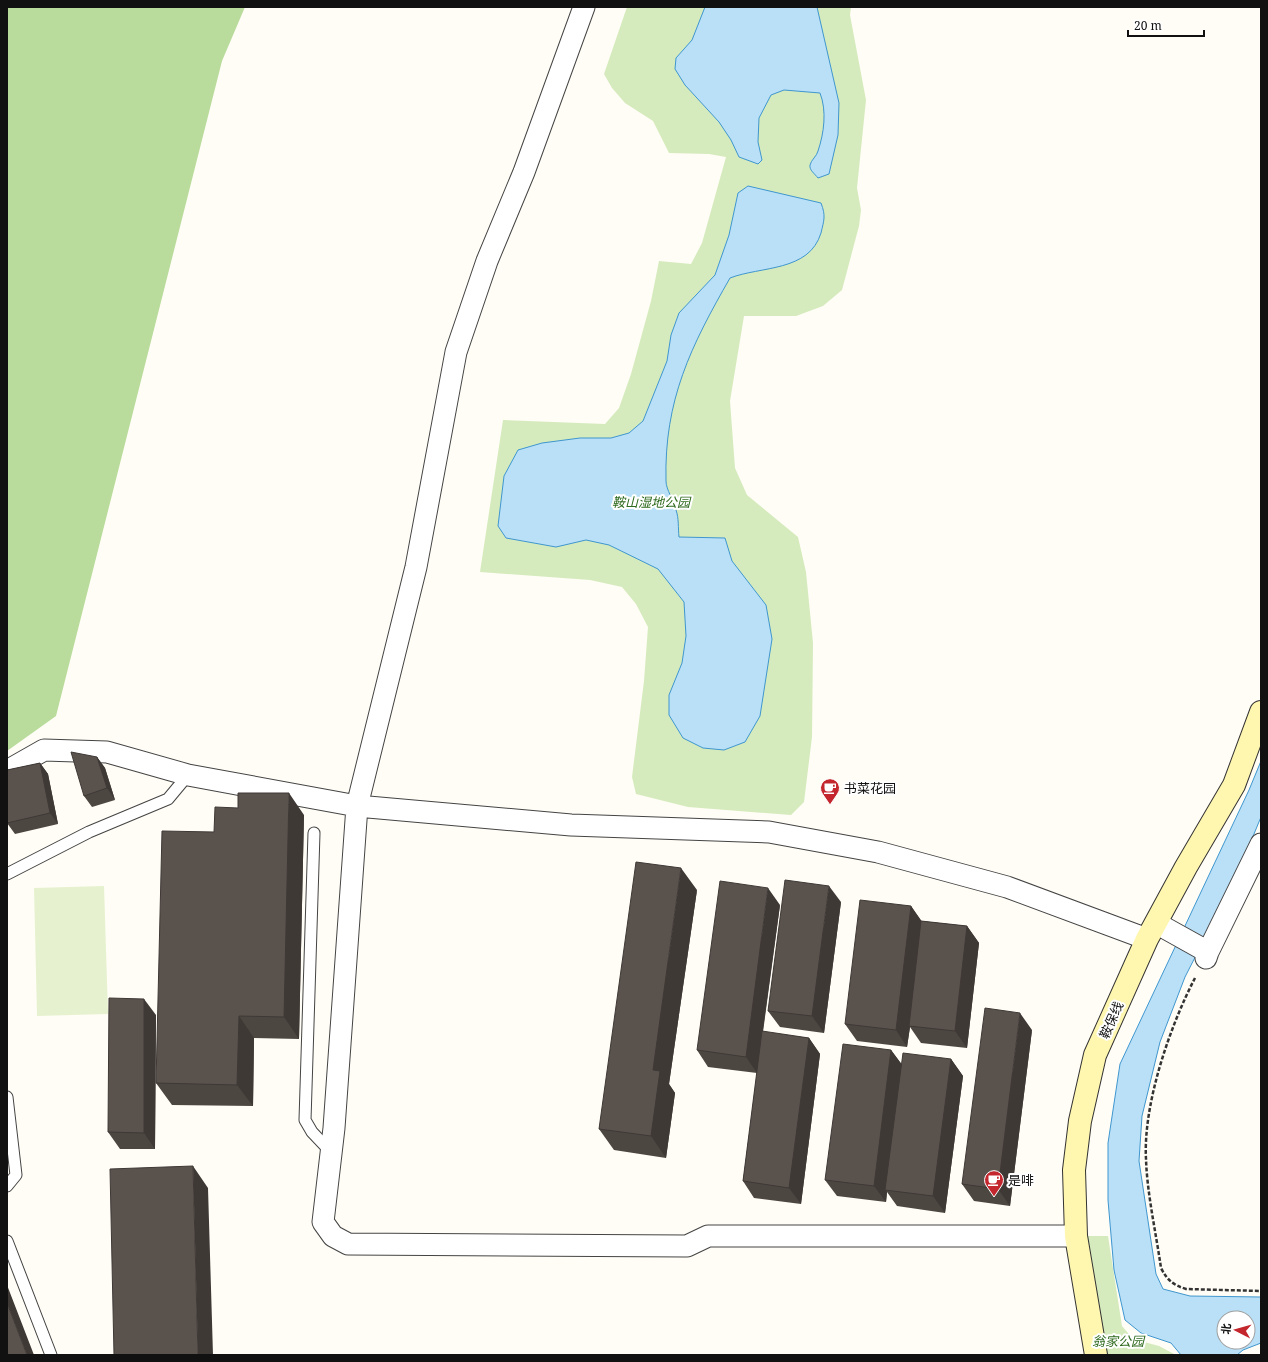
<svg xmlns="http://www.w3.org/2000/svg" width="1268" height="1362" font-family="'Noto Serif','Noto Sans SC',serif">
<rect width="100%" height="100%" fill="#fffdf5"/>
<!-- green -->
<path fill="#d5ebbd" d="M627,7H851L850,15L866,100L857,188L861,210L859,226L842,290L823,306L796,316H744L730,401L735,468L747,495L798,537L806,572L813,643L812,737L804,802L791,815L688,807L636,794L632,777L644,681L648,627L636,604L622,587L590,580L480,572L503,420L605,424L619,408L631,374L651,301L659,261L691,264L702,243L726,157L709,154L669,153L653,121L625,103L612,88L604,74Z
M1084,1236H1108L1122,1326L1133,1339L1159,1346L1176,1355H1106Z"/>
<!-- forest -->
<path fill="#b9dc9c" d="M7,7H245L222,61L56,716L7,751Z"/>
<!-- pitch -->
<path fill="#e6f2cf" d="M104,886L108,1014L37,1016L34,888Z"/>
<!-- water -->
<path fill="#b9e0f7" stroke="#3f96cf" fill-rule="evenodd" d="M705,7H817L839,103L838,135L829,174L818,178C815,174 809,170 810,165C811,160 817,156 818,151C824,133 827,111 820,93L784,90L771,95L759,118L758,142L762,160L758,164L739,157L731,140L719,122L685,85L675,69L676,58L692,40Z
M748,186L821,203C826,216 824,220 821,233C809,272 761,266 730,278C691,346 664,400 666,481C666,490 674,500 676,510C679,518 678,528 679,537L725,538L732,561L766,605L772,639L760,716L745,742L724,750L703,748L683,738L669,715V695L682,663L686,636L684,602L658,569L609,545L586,540L556,547L506,538L498,526L504,476L518,450L542,443L580,438H611L629,433L643,421L667,361L671,335L679,313L715,275L729,235L738,193Z
M1261,761V817L1237,875L1185,977L1160,1042L1142,1116L1139,1161L1156,1274L1163,1289L1190,1296L1261,1297V1343L1243,1350L1237,1355H1181L1171,1343L1141,1333L1125,1320L1114,1270L1108,1200V1143L1120,1064L1249,790ZM1224,1318H1248V1342H1224Z"/>
<g fill="none" stroke-linecap="round" stroke-linejoin="round">
<!-- lane casing -->
<g stroke="#444" stroke-width="13">
<path id="lane" d="M314,833L305,1120L312,1132L331,1152
M7,874L89,832L168,799L188,775
M7,1097L16,1175L7,1186
M7,1241L51,1355"/>
</g>
<!-- street casing -->
<g stroke="#444" stroke-width="23">
<path id="street" d="M584,7L524,172L487,261L456,352L416,567L357,806L334,1128L323,1222L333,1236L348,1244L687,1246L708,1236H1076
M7,771L44,750L107,752L188,775L357,806L571,825L769,832L878,852L1007,887L1147,939
M1156,923L1208,952L1206,958
M1208,952L1261,844"/>
</g>
<!-- secondary casing -->
<g stroke="#333" stroke-width="24">
<path id="secondary" d="M1096,1355L1076,1236L1074,1170L1080,1121L1095,1055L1147,939L1186,867L1234,785L1261,712"/>
</g>
<!-- path -->
<path stroke="#333" stroke-width="2.5" stroke-dasharray="4 2" stroke-linecap="butt" d="M1195,978C1170,1026 1143,1104 1146,1159C1147,1193 1156,1233 1161,1268C1167,1280 1173,1285 1186,1289L1261,1291"/>
<!-- lane -->
<use href="#lane" stroke="#fff" stroke-width="11"/>
<!-- street -->
<use href="#street" stroke="#fff" stroke-width="21"/>
<!-- secondary -->
<use href="#secondary" stroke="#fff6b0" stroke-width="22"/>
</g>
<!-- wall -->
<path fill="#4d4742" d="M97,757L105,768L115,800L92,807L84,796Z
M40,763L48,774L58,824L15,834L7,823V770Z
M304,815L299,1039L254,1038L253,1106L172,1105L156,1083L214,832Z
M697,890L669,1084L675,1093L666,1158L614,1150L599,1129Z
M841,902L824,1033L780,1027L768,1011Z
M780,905L763,1032L809,1038L820,1054L801,1204L754,1198L743,1181L757,1073L708,1067L697,1050Z
M911,906L921,921L967,926L979,943L967,1048L921,1043L910,1027L907,1047L857,1041L845,1024Z
M156,1015L155,1149H120L108,1132Z
M1032,1030L1010,1206L974,1201L962,1184Z
M891,1050L902,1065L951,1059L963,1076L945,1213L897,1206L887,1192L886,1202L837,1196L825,1180Z"/>
<!-- shaded-wall -->
<path fill="#3f3936" d="M97,757L105,768L115,800L107,788Z
M40,763L48,774L58,824L50,813Z
M289,793L304,815L299,1039L284,1017Z
M681,868L697,890L669,1084L675,1093L666,1158L651,1136L653,1070Z
M829,886L841,902L824,1033L812,1016Z
M768,888L780,905L757,1073L746,1057Z
M911,906L923,923L909,1026L910,1027L907,1047L896,1030Z
M967,926L979,943L967,1048L955,1031Z
M144,999L156,1015L155,1149L144,1133Z
M1020,1013L1032,1030L1010,1206L998,1189Z
M239,1016L254,1038L253,1106L237,1085Z
M809,1038L820,1054L801,1204L789,1188Z
M891,1050L903,1066L885,1190L887,1192L886,1202L874,1186Z
M951,1059L963,1076L945,1213L933,1196Z
M193,1166L208,1188L213,1355H198Z
M7,1285L34,1355H27L7,1303Z"/>
<!-- building -->
<path fill="#5a524d" stroke="#3f3936" d="M71,752L97,757L107,788L84,796Z
M40,763L50,813L7,823V770Z
M238,793H289L284,1017L239,1016L237,1085L156,1083L162,831L214,832L215,807L238,808Z
M636,862L681,868L653,1070L660,1071L651,1136L599,1129Z
M785,880L829,886L812,1016L768,1011Z
M720,881L768,888L746,1057L697,1050Z
M860,900L911,906L896,1030L845,1024Z
M921,921L967,926L955,1031L909,1026Z
M109,998L144,999V1133L108,1132Z
M985,1008L1020,1013L998,1189L962,1184Z
M762,1031L809,1038L789,1188L743,1181Z
M843,1044L891,1050L874,1186L825,1180Z
M903,1053L951,1059L933,1196L885,1190Z
M193,1166L198,1355H114L110,1169Z
M7,1303L27,1355H7Z"/>
<!-- icons -->
<defs>
<g id="cafe-pin" transform="scale(1)"><path d="M0 17L-7.5 6A9.5 9.5 0 1 1 7.5 6Z" fill="#c4262e" stroke="#fff"/><path d="M-5.5-4.5H6V0H3Q3 3.5 0 3.5H-2.5Q-5.5 3.5-5.5 0ZM3-3.2v2h1.7v-2ZM-6 4.5H4V6H-6Z" fill="#fff"/></g>
</defs>
<g fill-rule="evenodd">
<use href="#cafe-pin" x="830" y="788"/>
<use href="#cafe-pin" x="994" y="1180"/>
</g>
<g text-anchor="middle" dominant-baseline="central" stroke-width="4" stroke-linejoin="round" paint-order="stroke">
<!-- park labels -->
<g font-size="13" font-style="italic" fill="#2f6b1f" stroke="#fff">
<text x="651" y="502">鞍山湿地公园</text>
<text x="1118" y="1341">翁家公园</text>
</g>
<!-- poi labels -->
<g font-size="13" fill="#111" stroke="#fff" text-anchor="start">
<text x="844" y="788">书菜花园</text>
<text x="1008" y="1180">是啡</text>
</g>
<!-- street labels -->
<g font-size="13" fill="#111" stroke="#fff">
<text transform="translate(1111 1020) rotate(-66)">鞍保线</text>
</g>
</g>
<!-- border -->
<rect width="1268" height="1362" fill="none" stroke="#111111" stroke-width="16"/>
<!-- north arrow -->
<g transform="translate(1236 1330) rotate(276)"><circle r="19" fill="#ffffff" stroke="#a0a0a0"/>
<path d="M0-3L7 15L0 10L-7 15Z" fill="#c4262e"/>
<text y="-6" font-size="11" font-weight="bold" text-anchor="middle" fill="#111111">北</text>
</g>
<!-- scale -->
<path d="M1128 30v6h76v-6" fill="none" stroke="#111111" stroke-width="2"/>
<text x="1134" y="30" font-size="12" fill="#111111" stroke="#ffffff" stroke-width="3" paint-order="stroke">20 m</text>
</svg>
